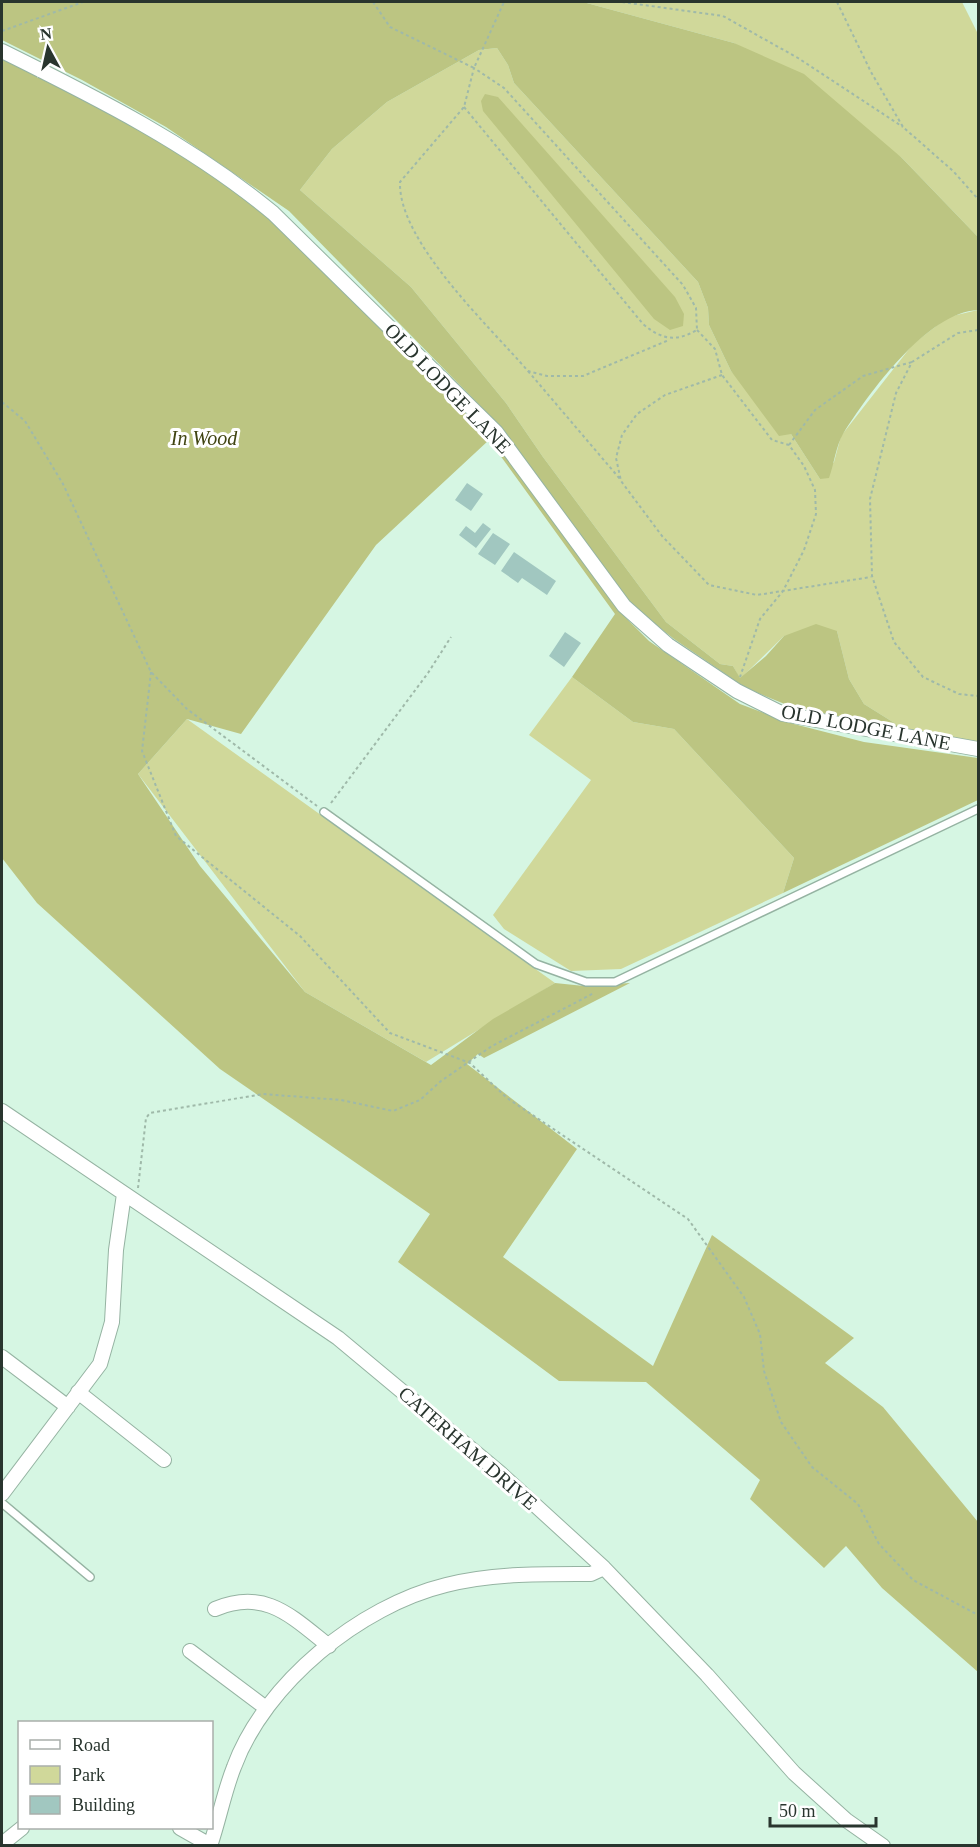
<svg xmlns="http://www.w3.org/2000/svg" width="980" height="1847" font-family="Georgia,serif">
<rect width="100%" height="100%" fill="#d6f6e3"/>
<!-- green -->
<path fill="#d0d89a" d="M583,2H962L978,34V237L902,158L734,43Z
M497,48L508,65L514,83L698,282L708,308L709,325L731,371L791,434L820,479L834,462L841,436L913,344L948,317L978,310V744L912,734L864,704L849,679L837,631L784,636L740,679L733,666L720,664L666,622L543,457L506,403L411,287L300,190L332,149L387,102L479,50Z
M572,677L633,722L674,729L794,858L783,893L621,969L571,971L504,929L493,915L591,780L529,735Z
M187,719L555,983L426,1062L305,992L138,774Z"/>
<!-- forest -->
<path fill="#bcc582" d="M2,2H583L734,43L804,74L902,158L978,237V310C927,312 869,393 843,434C836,446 834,464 829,478L820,479L791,434L779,436L731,371L709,325L708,308L698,282L514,83L508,65L497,48L479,50L387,102L332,149L300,190L411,287L506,403L543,457L666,622L720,664L733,666L740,678L766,656L784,636L816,624L837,631L849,679L864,704L912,734L787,705L746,688L674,639L631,605L498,424L289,211L166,127L82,80L2,40Z
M2,59L54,83L157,138L258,208L493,435L622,614L649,641L740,704L794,724L864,742L978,758V800L783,893L794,858L674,729L633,722L572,677L615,614L489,440L376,545L241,734L187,719L138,774L200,866L305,992L431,1065L493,1019L555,983L584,986L630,983L484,1058L478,1054L467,1064L577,1149L503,1257L653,1366L712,1235L854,1338L825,1363L883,1407L978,1522V1672L882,1588L846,1546L824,1568L750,1499L760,1480L646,1382L559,1381L398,1262L430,1214L220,1069L37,903L2,858Z
M485,94L498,97L675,297L684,314L683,326L670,330L654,319L483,111L481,101Z"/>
<!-- building -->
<path fill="#a1c7c0" d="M467,483L483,494L471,511L455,500Z
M483,523L491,529L476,548L459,535L466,526L475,533Z
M493,533L510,544L495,565L478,554Z
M514,552L556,581L547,595L522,578L518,583L501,571Z
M565,632L581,643L564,667L549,656Z"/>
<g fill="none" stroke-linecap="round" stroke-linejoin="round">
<!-- lane casing -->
<g stroke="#95b3a2" stroke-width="10">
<path id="lane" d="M324,812L536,964L586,982H615L978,809
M2,1503L90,1577"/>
</g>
<!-- street casing -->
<g stroke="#95b3a2" stroke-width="16">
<path id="street" d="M2,51C97,98 191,145 273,213L496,432L624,606L668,645L737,691L783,714L978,749
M2,1111L338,1338L500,1473L604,1568L707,1675L794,1773L846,1820L883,1846
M2,1357L68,1407
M78,1392L164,1460
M2,1494L100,1364L112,1322L116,1250L124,1194
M215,1609C265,1588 291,1616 329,1646
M190,1651L266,1708
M180,1828L210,1845
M2,1844L22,1828
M210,1846C219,1820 224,1792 234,1767C265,1683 360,1606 446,1585C493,1573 543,1574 591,1574L604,1568"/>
</g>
<!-- path -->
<path stroke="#9fb9a9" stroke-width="2" stroke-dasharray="3 3" stroke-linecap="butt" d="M373,2L390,27L474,68L504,2
M622,2L723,16L798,58L903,127
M837,2L871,72L903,127L953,171L978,199
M2,31L83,2
M464,107L643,324C662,340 676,342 697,330L696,308L683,285L504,88L474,68L464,107L400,182C398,241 489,326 528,371L547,376H583L669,340
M697,330L715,349L722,375L772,440L789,445L804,466L815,490L816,514L804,550L783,591L760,619L740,677
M978,330L958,333L912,362L896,393L870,499L872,576L894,642L923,677L959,694L978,696
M528,371L620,479
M722,375L665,395L637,414L622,435L616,458L621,481L662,536L709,585L757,595L871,577
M2,402L25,421L63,484L151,672L187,709L317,806
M789,445L815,410L863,376L912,362
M151,672L142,751L176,836L300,936L390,1033L470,1063L507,1098L688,1219L744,1297L760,1334L764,1371L781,1422L812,1467L858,1504L879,1544L913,1580L978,1615
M331,803L428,673L451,637
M138,1188L146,1118L150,1113L263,1094L341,1100L393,1111L420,1100L441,1081L492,1046L594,993"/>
<!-- lane -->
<use href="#lane" stroke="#fff" stroke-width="7"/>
<!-- street -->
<use href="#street" stroke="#fff" stroke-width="14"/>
</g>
<g text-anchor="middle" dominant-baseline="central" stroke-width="6" stroke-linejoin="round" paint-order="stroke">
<!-- street labels -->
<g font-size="20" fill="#29352e" stroke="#fff">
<text transform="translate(448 388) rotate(46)">OLD LODGE LANE</text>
<text transform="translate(866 727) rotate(11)">OLD LODGE LANE</text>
<text transform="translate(468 1448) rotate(41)">CATERHAM DRIVE</text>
</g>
<!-- park labels -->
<g font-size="20" font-style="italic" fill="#414513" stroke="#fff">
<text x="204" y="438">In Wood</text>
</g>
</g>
<!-- border -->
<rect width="980" height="1847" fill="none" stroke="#29352e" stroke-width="6"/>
<!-- legend -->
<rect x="18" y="1721" width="195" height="108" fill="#ffffff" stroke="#a9aeab" stroke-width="1.5"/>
<rect x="30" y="1740" width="30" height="9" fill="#ffffff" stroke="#a9aeab" stroke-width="1.5"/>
<text x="72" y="1751" font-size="18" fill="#29352e">Road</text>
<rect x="30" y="1766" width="30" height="18" fill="#d0d89a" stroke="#a9aeab" stroke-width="1.5"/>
<text x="72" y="1781" font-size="18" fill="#29352e">Park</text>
<rect x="30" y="1796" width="30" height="18" fill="#a1c7c0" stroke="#a9aeab" stroke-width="1.5"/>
<text x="72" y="1811" font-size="18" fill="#29352e">Building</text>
<!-- north arrow -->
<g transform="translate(48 48) rotate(352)" stroke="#ffffff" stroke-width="4.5" paint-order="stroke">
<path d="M0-4.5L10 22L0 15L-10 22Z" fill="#29352e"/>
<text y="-9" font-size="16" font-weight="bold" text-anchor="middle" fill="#29352e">N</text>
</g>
<!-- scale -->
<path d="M770 1817v9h106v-9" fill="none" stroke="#29352e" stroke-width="3"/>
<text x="779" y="1817" font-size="18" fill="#29352e" stroke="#ffffff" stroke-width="4.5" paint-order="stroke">50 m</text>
</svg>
